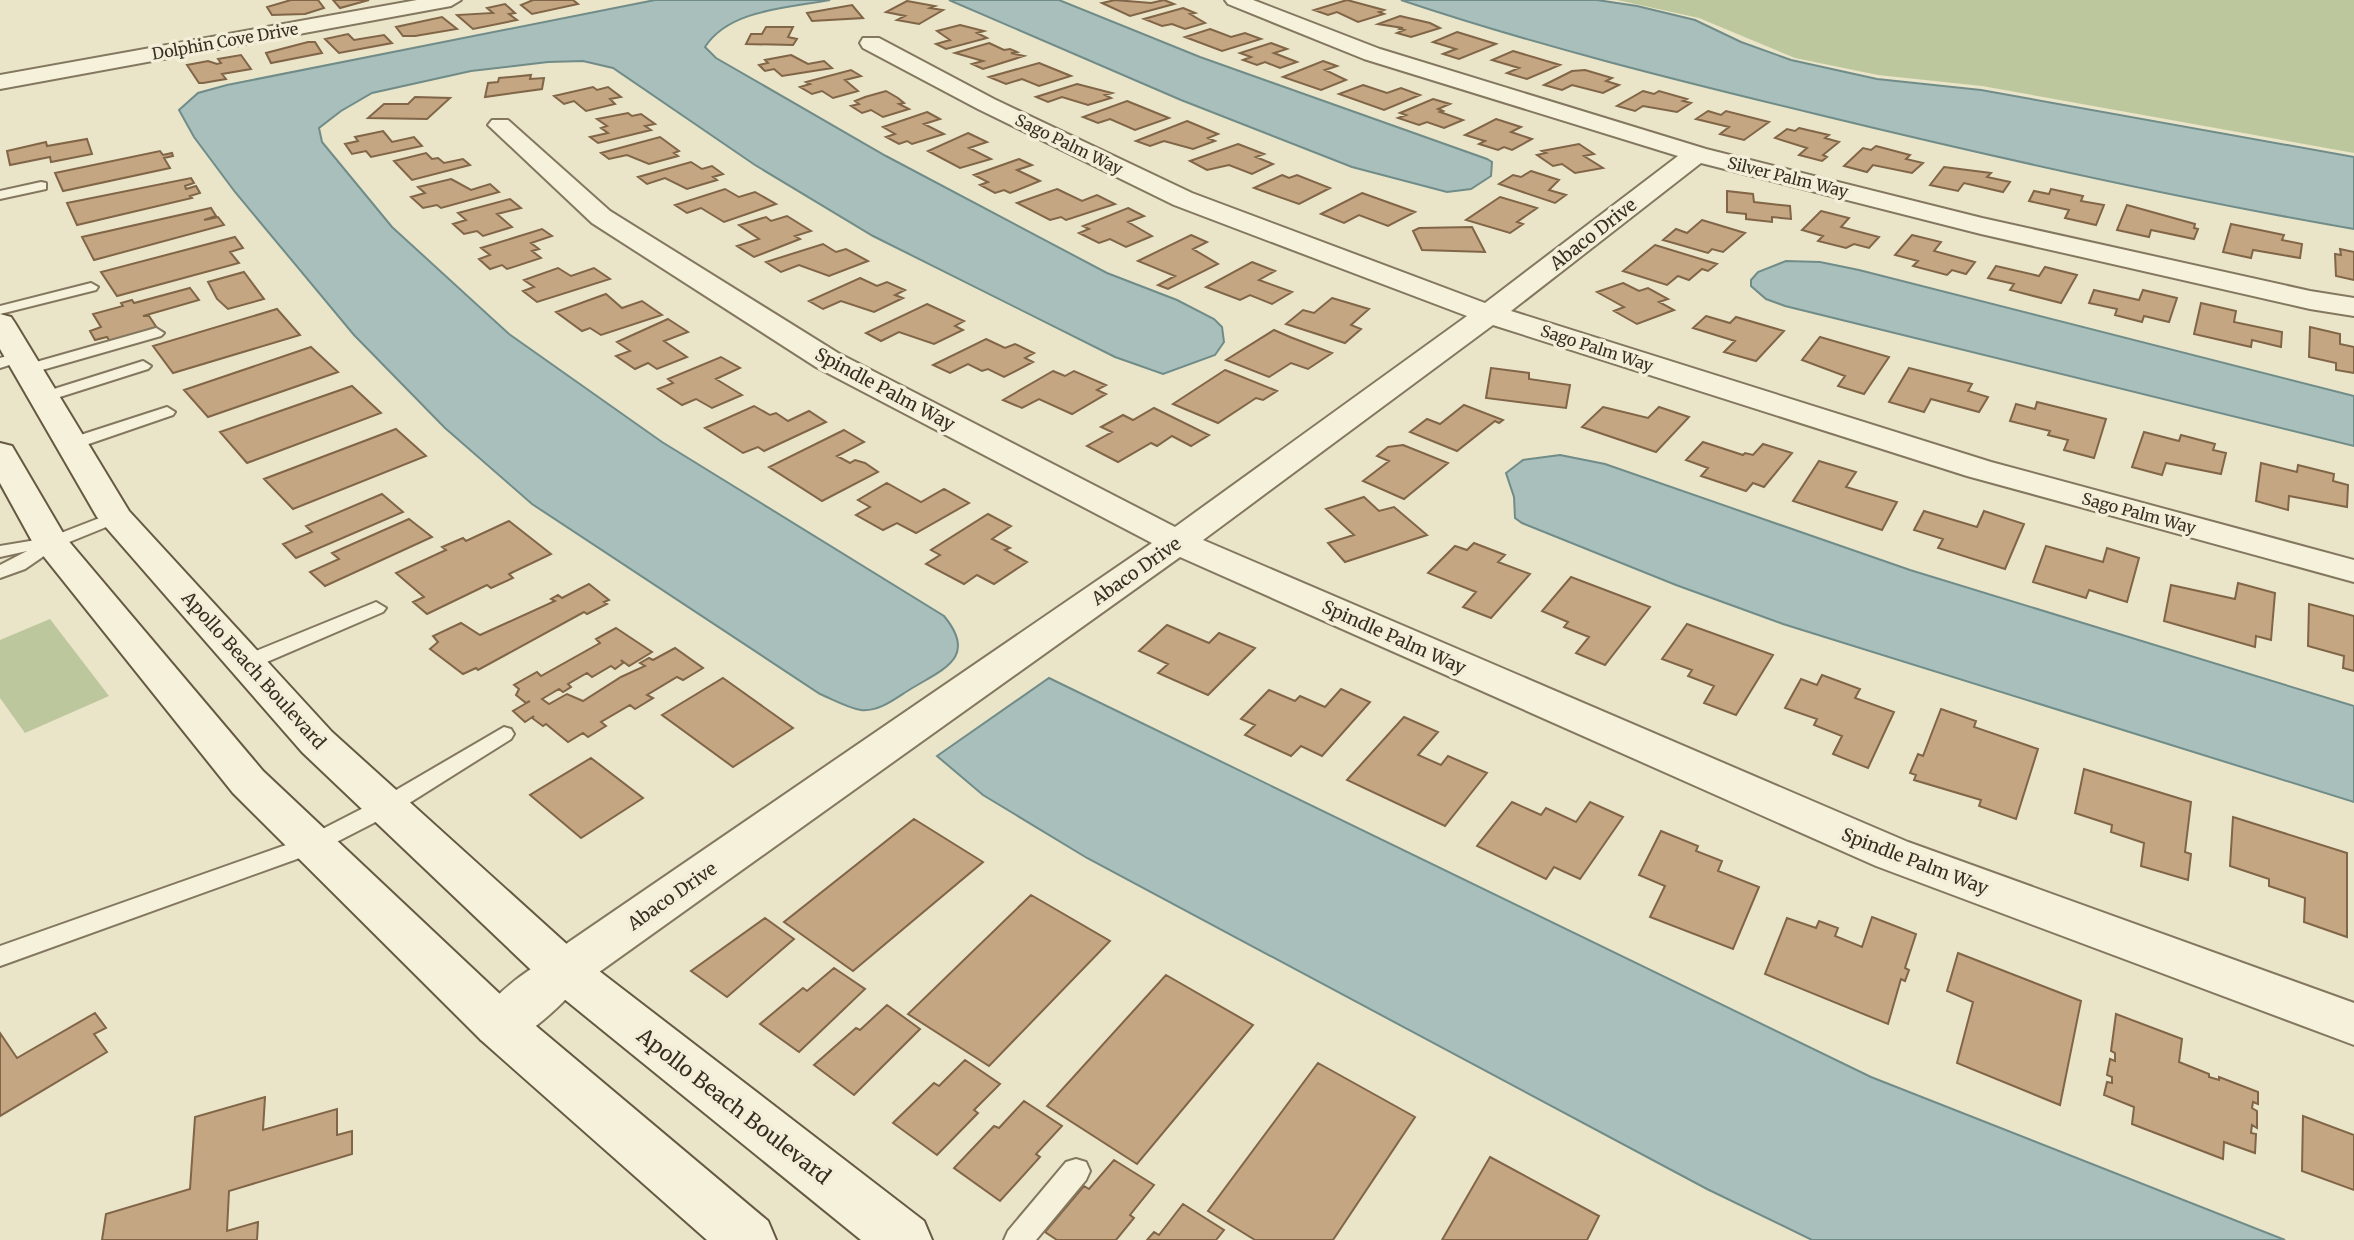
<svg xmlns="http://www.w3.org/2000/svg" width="2354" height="1240" font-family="Merriweather,serif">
<rect width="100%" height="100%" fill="#eae4c8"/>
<!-- green -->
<path fill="#bdc79d" d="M1617,0H2354V153L1982,86L1878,75L1795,58L1699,18Z
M50,619L109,696L25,733L0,698V640Z"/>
<!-- water -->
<path fill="#a9bfbb" stroke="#708c89" stroke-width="2" d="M655,0H830C789,8 729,9 705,47L716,58L886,156L1107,273L1177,300L1214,319L1222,327L1224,342L1215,355L1163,374L1115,357L873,236L755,165L613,68L583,61L548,62L471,71L372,93L341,111L319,128L322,142L392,227L509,334L662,442L944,616C977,656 946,668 914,687C898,696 881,712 861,710C848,708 832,699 820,694L532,504L445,428L354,335L235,192L194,137L179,110L198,93L227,85Z
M949,0H1059L1200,57L1487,159L1492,162L1491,176L1471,189L1447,192L1352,167L1181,100Z
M1401,0H1597L1637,6L1695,20L1741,42L1791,60L1877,79L1981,90L2354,157V229C2175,198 1997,158 1820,115C1679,81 1538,46 1401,0Z
M1786,261L1820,262L1859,270L2354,396V446L1785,306L1766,299L1751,286V280L1758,272Z
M1560,455L1605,464L1910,570L2354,706V802L1783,624L1676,585L1522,523L1515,518L1514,497L1506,473L1523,460Z
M1049,678L1871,1077L2285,1240H1812L1707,1189L1087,858L983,795L937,756Z"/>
<!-- building -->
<path fill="#c4a682" stroke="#816547" stroke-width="2" d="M318,0L324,8L305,14L272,15L267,7L291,0Z
M333,0H369L340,8Z
M573,0L578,4L532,14L521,5L533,0Z
M1115,0L1151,3L1164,0L1174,4L1130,16L1102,3Z
M1347,0L1384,10L1379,12L1384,14L1358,22L1337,12L1328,15L1314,10Z
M907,1L935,6L930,8L943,10L919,24L897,20L905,16L886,12Z
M505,4L515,13L509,14L517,20L473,29L457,15L493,13L487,8Z
M852,5L863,18L812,21L807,13Z
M1183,8L1195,13L1190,14L1205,23L1185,29L1172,24L1162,26L1144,19Z
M1400,16L1430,23L1440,28L1411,37L1397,33L1404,30L1400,29L1403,28L1378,24Z
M442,17L457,29L415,36H403L396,27Z
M960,25L984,31L977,33L987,38L946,49L936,44L950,40L937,31Z
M766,27H793L788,37L797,39L793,45L746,44L751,34H762Z
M1210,29L1231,37L1245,33L1261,39L1222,51L1185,37Z
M1457,32L1496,44L1459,59L1443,54L1456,49L1433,42Z
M348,34L354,40L384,35L392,43L339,53L325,39Z
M308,42H315L322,53L271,63L266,53Z
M989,43L1004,50L1010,49L1017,52L1011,53L1024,56L983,69L972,64L983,61L955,53Z
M1271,43L1287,49L1274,53L1297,62L1280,68L1265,62L1257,65L1243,60L1251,57L1240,53Z
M1513,51L1560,65L1527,79L1507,73L1519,68L1492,60Z
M241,55L251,69L222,74L226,79L203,83H199L187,65L208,61L217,64L221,63L218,59Z
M791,55L808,64L824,61L832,68L782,76L774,69L765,71L759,65L768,63L765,60Z
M1323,61L1337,66L1325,70L1346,80L1321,90L1283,77Z
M1039,63L1071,76L1039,86L1022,79L1006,84L989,77Z
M851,70L861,76L845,80L858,91L833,98L822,91L812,94L800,87L810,84L806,82Z
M1585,70L1612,78L1606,81L1619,85L1603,93L1572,85L1562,90L1544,85L1572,71Z
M531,75L530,79L544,78L542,89L485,97L488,83L498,82L499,78Z
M1077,84L1112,93L1105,95L1111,98L1088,105L1062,97L1048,102L1036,97Z
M1363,85L1387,93L1401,88L1420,95L1384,110L1339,94Z
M593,87L597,90L608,87L621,97L610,99L615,104L586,111L574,101L564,104L554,96Z
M886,91L898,98L904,103L899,104L909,109L883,117L871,110L862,113L851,106L859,104L855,101L865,97Z
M1643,91L1654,94L1659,91L1687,99L1683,101L1691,103L1677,112L1643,106L1635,111L1617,106Z
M415,97L450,98L427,119L368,118L384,104H408Z
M1433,99L1450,104L1438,109L1443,111L1440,112L1463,120L1444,128L1427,122L1419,125L1398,118L1406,115L1400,113Z
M1127,101L1169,118L1135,130L1110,119L1098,123L1083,117Z
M1708,111L1721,115L1726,111L1769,122L1744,140L1720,134L1729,127L1696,119Z
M927,112L940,119L924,124L944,134L912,144L907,141L899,144L886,137L895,134L883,127Z
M628,113L632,116L641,114L655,124L645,126L651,130L598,143L590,137L608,133L601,128L607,126L597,119Z
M1496,119L1521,127L1511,132L1532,139L1512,150L1504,147L1498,150L1479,144L1485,141L1465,135Z
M1187,121L1218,134L1208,138L1215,141L1193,149L1164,141L1150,146L1136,141Z
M1799,128L1829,135L1825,138L1839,142L1823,155L1827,157L1822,161L1799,155L1807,148L1775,138L1787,129L1795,131Z
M383,131L392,142L414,137L422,146L371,157L366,151L352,154L345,144L358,141L355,137Z
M968,133L987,142L969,148L991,159L960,168L928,151Z
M660,137L679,151L674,153L678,156L649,164L627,155L609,159L601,153Z
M87,139L92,154L51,162L50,157L10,165L7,151L46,142L47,146Z
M1238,144L1264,154L1256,157L1273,164L1252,174L1229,165L1207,170L1190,161Z
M1579,144L1594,154L1584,156L1603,168L1575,173L1562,164L1553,166L1537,155L1546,153L1542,151Z
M1876,146L1910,155L1906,159L1923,163L1912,173L1873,165L1867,172L1844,166L1863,148L1871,150Z
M160,151L163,155L172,153L173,156L164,158L170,168L63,191L55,173Z
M426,153L432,159L438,158L444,163L463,159L470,165L412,180L394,161Z
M1019,159L1032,165L1017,170L1040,181L1010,193L1004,190L995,193L980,185L988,182L974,175Z
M691,162L702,169L712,166L723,174L713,177L717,180L687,189L665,178L647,184L638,177Z
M1944,167L1991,173L1987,177L2010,182L2003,192L1964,183L1958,191L1930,185Z
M1531,171L1559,180L1549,190L1566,195L1555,203L1499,184L1513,175L1521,177Z
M1282,175L1289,178L1297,175L1330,188L1299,204L1254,188Z
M191,178L194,183L185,186L186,189L196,186L200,193L190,196L192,198L77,225L67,203Z
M451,179L471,190L490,184L499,192L441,208L437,205L423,208L411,197L425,193L418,187Z
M725,189L739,197L755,192L776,204L724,222L701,208L687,213L675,205Z
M1057,189L1082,201L1097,195L1115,204L1066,220L1061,217L1050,220L1017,203Z
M2051,189L2083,196L2081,201L2104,205L2096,225L2065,218L2069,210L2029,201L2034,191L2049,194Z
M1727,191L1753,194L1754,202L1790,206L1791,219L1772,217V222L1746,219V214L1727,212Z
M1362,193L1415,212L1388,226L1359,215L1344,223L1321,214Z
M1500,197L1537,208L1517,222L1523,224L1510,233L1466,220Z
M510,199L521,208L497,214L512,227L483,236L477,231L464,234L453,224L466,220L458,213Z
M2127,205L2195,224L2194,228L2198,229L2194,239L2151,230L2149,237L2117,230Z
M211,208L216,216L204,220L218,217L224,225L94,260L82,237Z
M1128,208L1144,216L1128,222L1152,236L1126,247L1110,239L1099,243L1079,233L1089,229L1083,226Z
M1821,211L1849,218L1841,227L1879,237L1869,248L1854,244L1846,248L1818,241L1823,236L1802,230Z
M787,216L811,231L795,236L800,239L754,257L737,246L759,239L739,225L766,217L771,221Z
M1702,220L1745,233L1723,252L1712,249L1708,253L1663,240L1676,229L1687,233Z
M2231,224L2284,235L2282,240L2302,244L2300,258L2253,250L2251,258L2223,252Z
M1472,227L1485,252L1422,250L1413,231L1419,228Z
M542,229L552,236L531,243L539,249L532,251L541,258L507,269L502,265L490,269L479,259L490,255L481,248Z
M1191,235L1207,242L1193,249L1218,264L1168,289L1158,285L1175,276L1138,261Z
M1912,235L1941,242L1934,251L1975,262L1966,274L1952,270L1947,275L1913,266L1918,261L1895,255Z
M235,237L243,248L230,252L239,263L117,296L101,272Z
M823,244L836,252L846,249L868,261L829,276L799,265L781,272L766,262Z
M1655,245L1717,264L1708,271L1702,269L1689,280L1678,276L1667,285L1623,271Z
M2340,249L2354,252V280L2336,276L2335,254L2341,255Z
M1252,262L1275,271L1259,280L1292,292L1272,304L1250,295L1240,300L1206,287Z
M1996,266L2039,276L2045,267L2077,275L2061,303L2010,290L2014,284L1988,278Z
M558,268L571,276L594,268L610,279L537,302L523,291L534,287L524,280Z
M244,272L264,299L228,309L217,299L208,282Z
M860,278L877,286L887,282L905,290L895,295L903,298L874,312L841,301L823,309L809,301Z
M1623,283L1639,291L1648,288L1668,299L1659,302L1674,310L1637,324L1614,311L1624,307L1597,292Z
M190,288L199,300L143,316H149L157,328L111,343L107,337L95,340L90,331L101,327L93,314L123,306L121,303L132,300L134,303Z
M2094,290L2139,300L2143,290L2177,298L2169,322L2144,316L2142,322L2115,315L2117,309L2089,303Z
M606,294L622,308L642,301L662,315L601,335L590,328L582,331L556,312Z
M1332,298L1369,309L1351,325L1361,329L1345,343L1286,324L1303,310L1314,313Z
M2201,303L2236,311L2234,322L2282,332L2281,347L2252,340L2251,347L2194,334Z
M927,304L964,321L955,326L963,330L934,344L899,332L881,341L866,333Z
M277,309L300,335L173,373L153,346Z
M1706,316L1730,323L1736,317L1784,331L1756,361L1724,352L1735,341L1693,328Z
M668,319L688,332L664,341L687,357L657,369L648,363L635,369L616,356L630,351L617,342Z
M2310,327L2340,334V344L2354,347V373L2336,370V363L2309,357Z
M1274,330L1290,337L1332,353L1308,369L1291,363L1269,377L1226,360Z
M1820,337L1889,357L1864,394L1838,386L1845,376L1802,360Z
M986,339L1005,348L1015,344L1034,353L1025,358L1033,362L1004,377L988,369L982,371L968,364L950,373L933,365Z
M311,347L338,372L208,417L184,390Z
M721,357L740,368L716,379L742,395L712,408L696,399L682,405L658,389L673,383L668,379Z
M1491,368L1529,373V379L1570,385L1566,408L1486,398Z
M1909,368L1972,384L1968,391L1988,397L1979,412L1931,399L1924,412L1889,402Z
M1225,370L1277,391L1263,400L1256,398L1218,423L1173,404Z
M1053,371L1065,376L1074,371L1106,385L1097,390L1106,394L1072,414L1039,399L1022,408L1003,400Z
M352,386L381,413L247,463L220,432Z
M2037,402L2106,419L2094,458L2064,450L2068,440L2048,435L2050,431L2010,421L2016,404L2035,409Z
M1464,405L1503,420L1499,423L1495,421L1457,451L1410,432L1427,419L1440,424Z
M754,406L770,415L776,413L788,421L809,411L826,422L764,451L758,447L743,453L705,428Z
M1603,407L1648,418L1659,407L1689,417L1656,452L1582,427Z
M1154,408L1209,435L1191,446L1172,436L1157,446L1151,443L1118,462L1087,446L1112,432L1101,427L1123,415L1133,420Z
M396,429L426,456L293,509L264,479Z
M844,430L864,442L837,456L850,463L855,460L865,463L878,472L822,501L769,467Z
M2144,432L2179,441L2181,435L2215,444L2213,450L2226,453L2221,474L2166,463L2162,475L2132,467Z
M1703,442L1743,455L1745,453L1753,455L1763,444L1792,453L1764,487L1753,483L1746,491L1701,476L1708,468L1686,460Z
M1403,445L1448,463L1404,499L1363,481L1389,461L1377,456L1388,447Z
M1819,461L1856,472L1846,487L1897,502L1882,530L1793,501Z
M2261,463L2297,472L2298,465L2334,474L2333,481L2348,485L2347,507L2289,496L2288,510L2256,501Z
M887,483L921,502L944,489L969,503L916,533L897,523L883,530L856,515L870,507L858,500Z
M382,494L403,512L296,558L283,544L312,532L306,526Z
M1364,497L1379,511L1394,507L1427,535L1345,562L1328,543L1354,535L1326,509Z
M1924,511L1977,527L1984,511L2024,524L2005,569L1938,548L1943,539L1914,530Z
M988,514L1011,526L992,539L1010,548L1005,550L1027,562L994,584L977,575L964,584L926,564L940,555L931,550Z
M409,519L432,537L325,586L310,572L339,559L332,553Z
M509,521L551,554L509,574L513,578L491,588L487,585L427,614L413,602L424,597L396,573L446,550L442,547L463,538L466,541Z
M1474,543L1505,555L1498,562L1530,574L1491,618L1463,607L1476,592L1428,573L1455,546L1467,550Z
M2046,546L2103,562L2107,548L2139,558L2127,602L2089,590L2086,598L2033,582Z
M1571,577L1650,607L1605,665L1576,653L1589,637L1564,627L1568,622L1542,611Z
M2238,583L2275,593L2271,640L2256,636L2255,647L2164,621L2171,585L2235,599Z
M589,584L609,600L604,602L607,604L587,614L584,612L478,670L476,668L463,674L430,649L438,642L433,636L461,623L480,635L555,601L551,599L558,595L562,598Z
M2309,604L2354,616V671L2343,668L2344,656L2308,646Z
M1687,624L1773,655L1736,715L1704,703L1714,686L1688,676L1692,670L1662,659Z
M1167,625L1209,643L1219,633L1255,648L1208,695L1158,673L1168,664L1139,651Z
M616,628L652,652L629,666L621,660L623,663L615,669L611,666L592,677L587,673L568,684L571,687L563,692L559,689L542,699L549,704L567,694L583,701L621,677L645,666L640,663L649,658L653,660L675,648L703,668L683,680L677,677L647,695L653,698L635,709L630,705L601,722L606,726L588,737L583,733L568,742L546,724L543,726L532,718L534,716L525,722L513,711L530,701L526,703L516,695L519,689L514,685L537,672L541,676L600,643L596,639Z
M1822,675L1860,689L1855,698L1894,712L1868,768L1833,754L1842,736L1814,725L1817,719L1785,708L1801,679L1817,685Z
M723,678L793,728L733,767L662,715Z
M1341,689L1370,702L1322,756L1301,746L1291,756L1245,735L1255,725L1241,719L1269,690L1295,701L1300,696L1325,707Z
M1941,709L1976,721L1974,727L2038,749L2016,819L1979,806L1981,800L1914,780L1916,775L1910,773L1918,754L1923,756Z
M1404,717L1438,732L1418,755L1441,765L1448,756L1487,773L1445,826L1347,780Z
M591,758L643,798L581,838L530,795Z
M2084,769L2191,802L2185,852L2191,854L2188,880L2141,866L2144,843L2111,832L2112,825L2075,813Z
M1512,802L1541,815L1546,808L1576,822L1590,802L1623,817L1580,879L1554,867L1546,879L1477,846Z
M2233,817L2347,853V937L2304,922L2305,898L2269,886V879L2230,866Z
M914,819L983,862L853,971L784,922Z
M1661,831L1698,846L1696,851L1722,861L1718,871L1759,887L1733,949L1650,917L1665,886L1639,875Z
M1031,895L1110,941L989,1066L908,1014Z
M1872,917L1916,934L1905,968L1909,970L1905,981L1901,979L1888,1024L1765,974L1787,918L1816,928L1819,921L1838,928L1835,936L1862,947Z
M765,918L794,939L727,997L691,971Z
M1958,953L2081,1001L2060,1105L1957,1063L1973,1002L1947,991Z
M834,968L865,989L799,1052L760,1024L803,988L807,991Z
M1166,975L1253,1025L1137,1164L1047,1106Z
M887,1005L920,1029L854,1095L814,1065L856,1028L860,1030Z
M95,1013L106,1028L94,1034L107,1052L0,1116V1033L17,1058Z
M2116,1014L2182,1039L2179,1062L2209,1074V1077L2219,1080V1077L2258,1092V1104L2253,1102L2252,1108L2257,1111V1128L2252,1125L2251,1133L2256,1134L2255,1153L2224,1142L2223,1159L2132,1124L2134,1107L2104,1095L2107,1082L2112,1083V1077L2107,1075L2110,1059L2115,1061V1053L2111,1051Z
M965,1060L1000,1084L974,1110L978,1113L937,1155L893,1123L934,1083L939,1086Z
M1318,1063L1415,1117L1333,1240H1255L1208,1211Z
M265,1097L263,1130L337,1109V1135L352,1131V1154L229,1191L227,1231L258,1222L257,1240H102L106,1214L190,1189L195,1117Z
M1024,1101L1062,1126L1036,1154L1040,1157L1000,1201L954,1168L994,1126L999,1128Z
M2303,1116L2354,1135V1190L2302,1171Z
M1490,1157L1599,1216L1587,1240H1442Z
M1114,1160L1154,1185L1130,1215L1134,1218L1116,1240H1057L1045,1232L1084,1186L1089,1189Z
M1183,1204L1224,1230L1216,1240H1147L1154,1232L1159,1235Z"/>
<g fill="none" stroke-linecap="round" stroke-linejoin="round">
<!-- service casing -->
<g stroke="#84775f" stroke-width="4">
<path id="service" d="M41,182L46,183V189L0,199V191Z
M91,283L98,287L96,290L0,314V306Z
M156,328L164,333L161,336L28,374L20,369L22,366Z
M20,352L28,357L25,360L0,368V358Z
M143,361L151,366L148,369L44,402L36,397L38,394Z
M167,407L175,412L173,415L77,448H65L63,444L65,440Z
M115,512L121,513L124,517L121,521L57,547L25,569L0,578V565L27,551L0,557V546L48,538Z
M376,602L386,608L383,612L253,668L246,669L236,663L239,658Z
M504,727L511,729L514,734L511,739L395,812L319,851L0,966V946L303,839L379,800Z
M1076,1159L1086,1162L1090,1171L1086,1180L1036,1240H1004L1008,1231L1066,1162Z"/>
</g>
<!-- minor casing -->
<g stroke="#84775f" stroke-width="4">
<path id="minor" d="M417,0H461L451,6L0,89V75Z
M1225,0H1253L1380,49L1706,149L1982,218L2310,291L2354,298V316L2310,309L1981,234L1701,163L1511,311L1991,462L2354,560V582L1967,476L1493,325L1203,540L1908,842L2354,1003V1045L1876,866L1180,557L581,985L564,990L547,985L540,971L547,957L1152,543L816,367L592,223L488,125L492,120H508L610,211L838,353L1175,527L1467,316L1174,205L978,109L863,48L860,43L863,38H879L994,99L1192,193L1485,303L1678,156L1364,59L1228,4Z"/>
</g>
<!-- tertiary casing -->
<g stroke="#84775f" stroke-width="4">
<path id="tertiary" d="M564,952L581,957L588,971C578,992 526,1040 502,1045C495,1046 488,1042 481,1040L474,1025C487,998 536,961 564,952Z"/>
</g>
<!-- secondary casing -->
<g stroke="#665942" stroke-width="4">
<path id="secondary" d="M0,314L11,317L15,323L129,511L332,732L581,957L924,1221L932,1240H861L547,985L302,752L97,517L0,349Z
M0,443L12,446L66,538L263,771L517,1010L768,1221L776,1240H707L481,1040L233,793L33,543L0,483Z"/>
</g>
<!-- service -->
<use href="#service" fill="#f5f1db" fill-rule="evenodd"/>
<!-- minor -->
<use href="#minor" fill="#f5f1db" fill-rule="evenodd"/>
<!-- tertiary -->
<use href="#tertiary" fill="#f5f1db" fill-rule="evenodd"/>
<!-- secondary -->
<use href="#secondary" fill="#f5f1db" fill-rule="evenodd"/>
</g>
<g text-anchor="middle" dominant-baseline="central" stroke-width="7" stroke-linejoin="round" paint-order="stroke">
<!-- far-street labels -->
<g font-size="16" fill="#362e21" stroke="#f2eed7">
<text transform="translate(225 41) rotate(-10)">Dolphin Cove Drive</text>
<text transform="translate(1069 144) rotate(26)">Sago Palm Way</text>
<text transform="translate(1788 177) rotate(14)">Silver Palm Way</text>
<text transform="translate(1597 348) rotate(18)">Sago Palm Way</text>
<text transform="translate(2139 513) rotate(15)">Sago Palm Way</text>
</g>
<!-- street labels -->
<g font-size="18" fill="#362e21" stroke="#f2eed7">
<text transform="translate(1593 234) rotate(-38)">Abaco Drive</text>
<text transform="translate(885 389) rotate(28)">Spindle Palm Way</text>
<text transform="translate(1136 571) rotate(-35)">Abaco Drive</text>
<text transform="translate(1394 637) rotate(24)">Spindle Palm Way</text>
<text transform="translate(254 670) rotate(48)">Apollo Beach Boulevard</text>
<text transform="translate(1915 861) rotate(21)">Spindle Palm Way</text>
<text transform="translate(672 896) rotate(-35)">Abaco Drive</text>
</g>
<!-- near-street labels -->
<g font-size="21" fill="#362e21" stroke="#f2eed7">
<text transform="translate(734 1106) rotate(38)">Apollo Beach Boulevard</text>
</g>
</g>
</svg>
